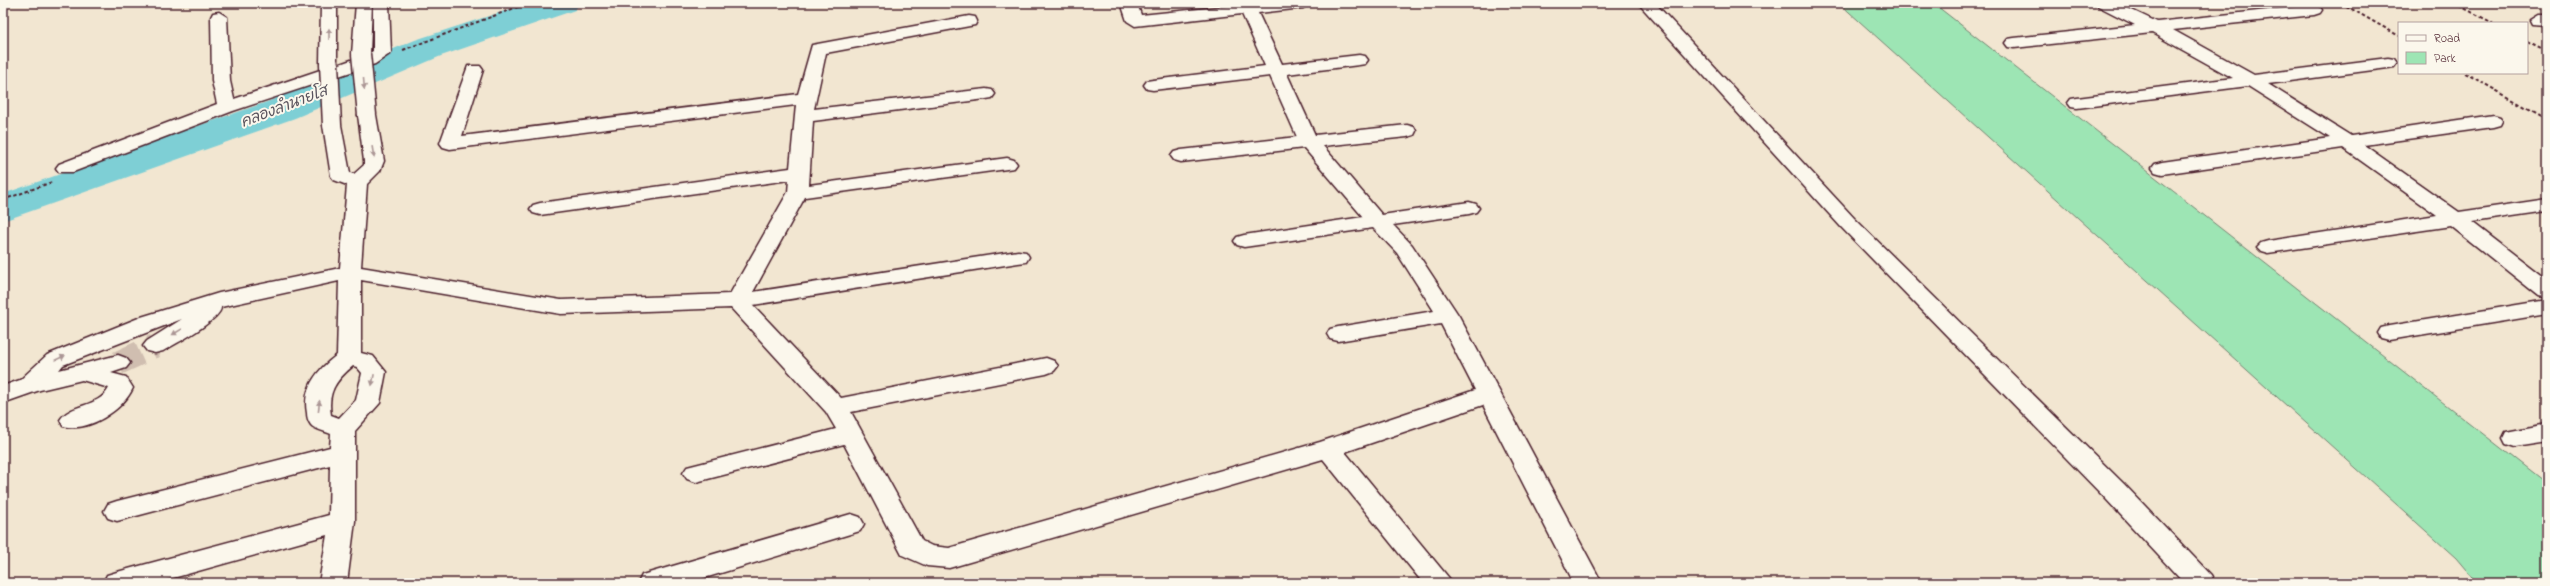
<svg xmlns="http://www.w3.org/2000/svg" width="2550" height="586" font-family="'Indie Flower','Playpen Sans Thai',sans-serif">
<rect width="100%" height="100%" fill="#f2e6d1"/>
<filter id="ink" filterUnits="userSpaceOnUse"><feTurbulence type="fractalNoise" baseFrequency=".025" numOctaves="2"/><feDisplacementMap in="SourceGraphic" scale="8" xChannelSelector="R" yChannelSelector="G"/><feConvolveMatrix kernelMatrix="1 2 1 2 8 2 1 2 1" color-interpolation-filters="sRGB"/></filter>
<g filter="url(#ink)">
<!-- green -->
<path fill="#9de5b4" stroke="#748270" d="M1839,3H1933L2547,484V583H2477L2456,558Z"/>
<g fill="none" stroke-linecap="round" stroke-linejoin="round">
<!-- river -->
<path fill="#7ecfd5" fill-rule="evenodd" d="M529,3H580L575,10L441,56L295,118L3,221V194L267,102L415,40Z"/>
<!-- minor-tunnel -->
<path stroke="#d0beb0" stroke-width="24" stroke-dasharray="24 12" stroke-linecap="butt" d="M118,363L155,346"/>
<!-- minor casing -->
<g stroke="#4a1f2b" stroke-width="3">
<path id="minor" d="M321,3H337V65L357,58L352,54L356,3H372L370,53L373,51V3H389L391,53L375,64L233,111L73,172H59L56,168L59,164L217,104L212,81L211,17L213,13L219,12L227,17L230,81L234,99L326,68L320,64Z
M1121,3H1137L1141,15L1238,5L1237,3H1311L1303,8L1258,13L1282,64L1359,55L1365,56L1368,60L1365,64L1359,65L1287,74L1315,135L1407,125L1414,127L1416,131L1414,135L1407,137L1323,146L1382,215L1469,202L1476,204L1479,208L1476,212L1469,214L1393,225L1412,245L1459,316L1602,583H1574L1483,405L1345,452L1453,583H1423L1323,459L949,568L927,566L902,555L844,444L696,482L687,479L683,473L687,467L836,429L826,412L731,308L561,314L361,280V353L373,356L386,372L380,403L355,431V521L347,583H319L327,535L155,583H103L107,575L117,572L329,515L330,465L117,521L108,518L104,511L108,504L117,501L330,447L331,434C325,431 314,429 311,425C308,421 307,417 307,413C302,388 318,369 337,355L339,281L221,307C222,319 175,344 163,351L155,353L147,351L143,346L147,341L182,319L63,365L59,370L118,355L126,358L130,363L126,368L111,373L126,377L133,388C123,410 88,433 63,426L60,420C70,403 99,408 109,388L82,380L40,390L3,403V386L20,380L47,355L141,317L219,293L340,268L347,185L334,180L331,176L323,125L325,121H339L341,125L350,173L354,174L364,165V161L358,115L360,111H374L376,115L384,161L380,171L367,184L361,267L561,300L730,294L788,192L789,180L540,215L533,213L530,209L533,205L540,203L790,168L796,105L450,149L443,147L440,143L468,66H480L483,70L462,136L798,94L812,45L969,16L975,17L977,21L975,25L826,53L814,109L986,89L992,90L995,94L992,98L986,99L813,121L809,185L1007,158L1014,160L1017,164L1014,168L805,197L753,292L1018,251L1026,252L1029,257L1026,262L1018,263L753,305L841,398L1046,358L1054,361L1058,366L1054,371L1046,374L851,412L922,541L932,546L949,548L1320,442L1475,390L1441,324L1338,341L1330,339L1327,334L1330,329L1338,327L1434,311L1397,253L1373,228L1244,247L1237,245L1234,241L1237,237L1244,235L1363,217L1304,148L1181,162L1174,160L1171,156L1174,152L1181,150L1297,137L1270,76L1153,90L1147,89L1144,85L1147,81L1153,80L1265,66L1242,14L1135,26L1127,21ZM353,366L357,367L362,373L356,400L339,418L331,415C327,392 336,380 353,366Z
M1638,3H1655L1855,219L2124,484L2211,575L2215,583H2184L2105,498L1841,227Z
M2096,3H2117L2157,22L2314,5L2320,7L2322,10L2320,13L2314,15L2173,30L2254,75L2388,58L2394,59L2397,63L2394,67L2388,68L2268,84L2351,136L2493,115L2500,117L2502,121L2500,125L2493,127L2364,145L2459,212L2547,199V211L2472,222L2547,280V298L2539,296L2451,226L2268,253L2261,251L2257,247L2261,243L2268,241L2437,215L2343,148L2162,174L2155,172L2152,168L2155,164L2162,162L2330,138L2248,86L2077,108L2071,107L2068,103L2071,99L2077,98L2233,78L2152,33L2014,48L2008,47L2005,43L2008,39L2014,38L2135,25L2098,6Z
M2538,15H2547V25L2532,24L2530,20Z
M2547,300V314L2389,340L2381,338L2378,333L2381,328L2389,326Z
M2547,424V442L2515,447L2506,444L2503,438L2506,432Z
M851,514L860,517L864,524L860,531L688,583H638L642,575Z"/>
</g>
<!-- path -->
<path stroke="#4a1f2b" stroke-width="2" stroke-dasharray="3.5 2.5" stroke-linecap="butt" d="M2341,3L2399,36
M2454,3L2493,23
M2527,41L2547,51
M403,50L528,3
M2465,73L2547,119
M3,200L52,182"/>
<!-- minor -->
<use href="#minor" fill="#fbf7ec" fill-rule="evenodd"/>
<!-- minor-bridge casing -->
<g stroke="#4a1f2b" stroke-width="21" stroke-linecap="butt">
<path id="minor-bridge" d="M361,54L367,115
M329,64L332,125"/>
</g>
<!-- minor-bridge -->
<use href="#minor-bridge" stroke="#fbf7ec" stroke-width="18"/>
</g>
<!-- one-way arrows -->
<defs><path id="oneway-solid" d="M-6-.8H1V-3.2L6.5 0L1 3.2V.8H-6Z"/></defs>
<g fill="#ab9695">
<use href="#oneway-solid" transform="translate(329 34) rotate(-90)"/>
<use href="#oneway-solid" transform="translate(364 84) rotate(85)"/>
<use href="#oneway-solid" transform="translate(373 152) rotate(81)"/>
<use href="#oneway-solid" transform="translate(177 332) rotate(149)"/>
<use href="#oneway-solid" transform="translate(60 358) rotate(-25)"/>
<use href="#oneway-solid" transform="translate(373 380) rotate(101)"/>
<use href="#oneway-solid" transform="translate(319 406) rotate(-84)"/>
</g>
</g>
<g text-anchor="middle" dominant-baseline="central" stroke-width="4" stroke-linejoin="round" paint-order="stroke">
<!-- water labels -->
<g font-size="15" font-style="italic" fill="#5a545e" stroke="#fbf7ec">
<text transform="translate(284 107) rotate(-21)">คลองลำนายโส</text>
</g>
</g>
<!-- margin -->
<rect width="2550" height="586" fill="none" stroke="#fbf7ec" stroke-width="16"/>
<rect x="8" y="8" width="2534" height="570" fill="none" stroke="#4a1f2b" stroke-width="1.5" filter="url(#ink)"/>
<!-- legend -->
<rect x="2398" y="22" width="130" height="52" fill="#fbf7ec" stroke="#b4a19f"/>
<rect x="2406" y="35" width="20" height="6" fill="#fbf7ec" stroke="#b4a19f"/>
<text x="2434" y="42" font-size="12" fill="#4a1f2b">Road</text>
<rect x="2406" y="52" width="20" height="12" fill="#9de5b4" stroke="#b4a19f"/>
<text x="2434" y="62" font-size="12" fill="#4a1f2b">Park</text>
</svg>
